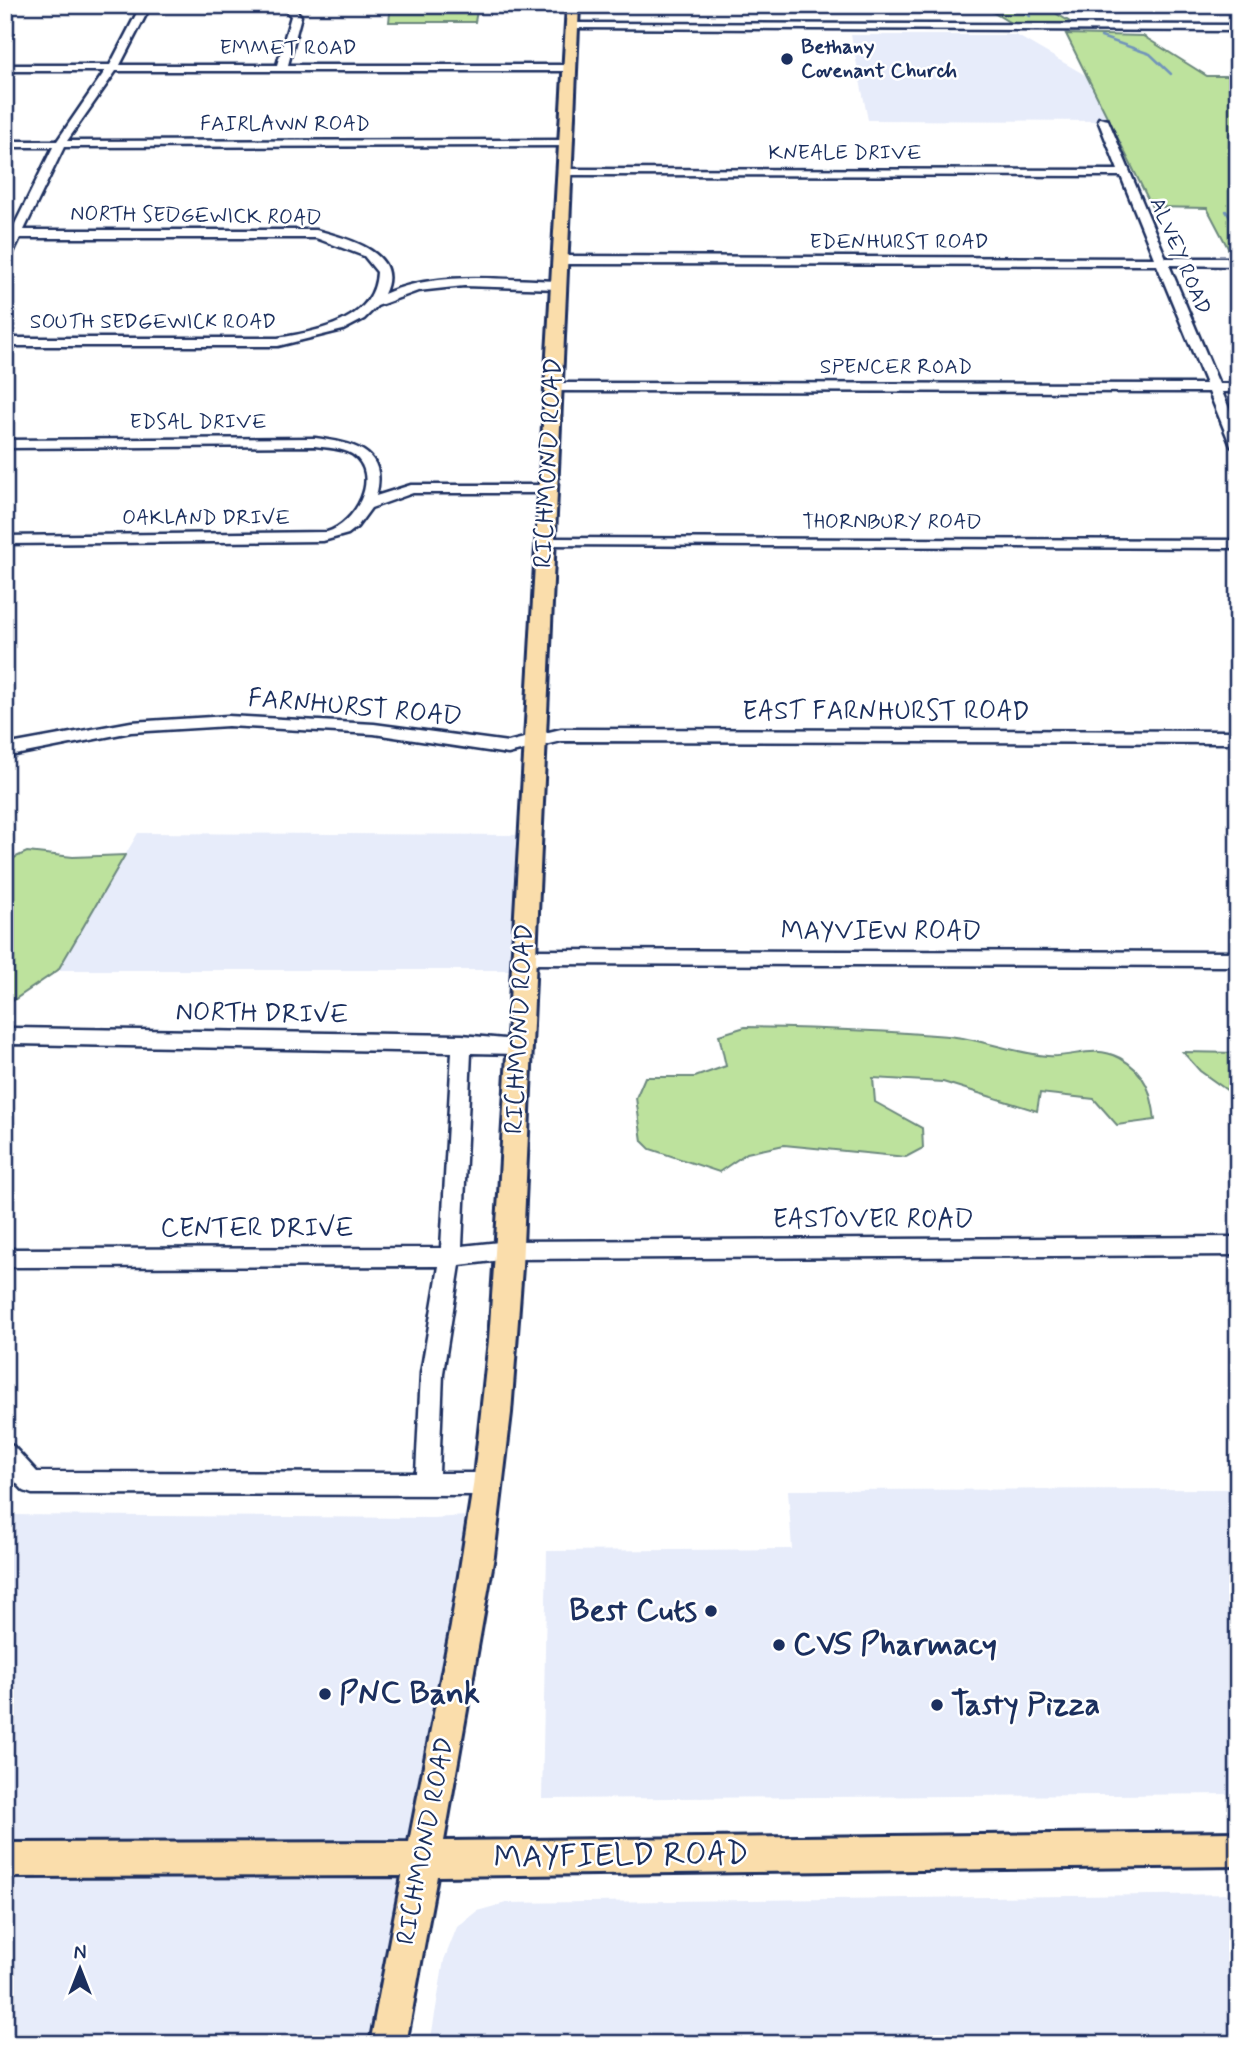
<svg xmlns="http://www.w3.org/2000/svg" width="1243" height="2049" font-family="Mynerve,sans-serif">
<rect width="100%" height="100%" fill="#fff"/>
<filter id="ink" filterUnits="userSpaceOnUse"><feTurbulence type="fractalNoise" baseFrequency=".0143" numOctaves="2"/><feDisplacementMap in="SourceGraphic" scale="14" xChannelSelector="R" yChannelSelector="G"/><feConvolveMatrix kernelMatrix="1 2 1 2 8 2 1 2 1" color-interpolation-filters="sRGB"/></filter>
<g filter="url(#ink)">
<!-- built -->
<path fill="#e7ecfa" d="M851,35H1016L1111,90L1118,121L868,120Z
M138,833L530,835L523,970H58Z
M1238,1489V1794L542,1799L547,1551L792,1549L788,1490Z
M5,1515L433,1518L484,1515L388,2044H5Z
M1238,1894V2044H430L444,1960L457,1927L477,1911L506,1903Z"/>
<!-- green -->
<path fill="#bde29d" stroke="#6c887e" stroke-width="2" d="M391,5H478L475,22H389Z
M981,5H1042L1080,28H1019Z
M1066,34L1143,36L1207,76H1238V267L1207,208L1152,207Z
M27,852L73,857L125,855L58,970L5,1006V862Z
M745,1027C812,1028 880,1030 948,1036C981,1039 1014,1053 1047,1056C1074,1058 1093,1044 1120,1058C1146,1072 1152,1094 1155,1120L1117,1125L1094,1099L1040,1093L1037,1111L943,1082L873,1078L875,1102L922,1128L923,1148L906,1157L784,1145L747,1153L719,1172L650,1149L642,1141L636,1098L645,1077H695L726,1066L719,1035Z
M1183,1052L1238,1053V1098L1200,1071Z"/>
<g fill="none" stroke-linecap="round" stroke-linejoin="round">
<!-- stream -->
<path stroke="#7194ba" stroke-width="2.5" d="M1011,5L1030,16
M1101,37L1150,54L1171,74
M1226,211L1238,230"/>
<!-- minor casing -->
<g stroke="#1b2f5e" stroke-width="5">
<path id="minor" d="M141,5H151L120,65H277L291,16L281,5H291L301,16L288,65H570L575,68L570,71H116L67,141L566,140L571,143L566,146L64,147L24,230H316C345,238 405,252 384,294C438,270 502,280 559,281L565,285L559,289L464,286L418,291L377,306L364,319L343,330L278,346H5V338H278C317,331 375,322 377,272L364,256L316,238H20L11,257L5,261V244L9,238H5V230H12L53,147H5V141H57L105,71H5V65H110Z
M572,23L1238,25V31L569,28V24Z
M1099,118L1108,120L1166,258H1238V266L1169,265L1219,384H1238V392H1222L1238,429V450L1231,446L1209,392L553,391L546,387L553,383L1206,384L1157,265L560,264L554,260L560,256L1154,258L1121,176L564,175L558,172L564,169L1118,170L1098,120Z
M315,438C351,443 389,449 376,496L411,485H548L555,489L548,493H413L371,508L357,527L348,534L323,541L5,544V536L327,532C355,524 383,475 352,454C342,448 327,448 315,446L5,448V440Z
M545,538L1238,540V548L540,545L538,542L540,539Z
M228,716L374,724L508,742L561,729L1238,731V743L561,741L508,754L374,734L228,726L131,732L5,757V745L131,722Z
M524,950L1238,952V966L524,964L517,962L515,957L517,952Z
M13,1028L462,1035L526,1041L529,1046L526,1051L519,1054L471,1053L462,1246L509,1241L1238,1237V1255L509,1259L460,1265L443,1373L439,1473H488L496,1476L500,1484L496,1492L488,1495L32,1494L24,1491L5,1471V1443L13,1446L37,1472L416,1473L421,1373L439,1266L5,1267V1249L441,1248L452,1052L15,1044L5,1048V1031Z"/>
</g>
<!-- major casing -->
<g stroke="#1b2f5e" stroke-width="6">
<path id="major" d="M567,5H579L522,1267L511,1413L494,1556L444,1841L1238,1832V1866L437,1876L406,2044H370L402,1876L5,1877V1843L409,1842L451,1626L473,1486L489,1340L499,1194Z"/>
</g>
<!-- minor -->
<use href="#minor" fill="#fff" fill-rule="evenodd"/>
<!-- major -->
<use href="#major" fill="#faddab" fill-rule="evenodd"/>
</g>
</g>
<!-- markers -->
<g fill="#1b2f5e" stroke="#fff" stroke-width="2.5">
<circle cx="787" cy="59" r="7"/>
<circle cx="711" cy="1611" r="7"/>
<circle cx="779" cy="1645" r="7"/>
<circle cx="325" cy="1694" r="7"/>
<circle cx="937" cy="1705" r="7"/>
</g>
<g text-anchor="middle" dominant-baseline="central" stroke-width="5" stroke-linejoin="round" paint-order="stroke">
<!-- far-poi labels -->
<g font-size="21" font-weight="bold" fill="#1b2f5e" stroke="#fff" text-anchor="start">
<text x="801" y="47">Bethany<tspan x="801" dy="24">Covenant Church</tspan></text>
</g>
<!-- far-street labels -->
<g font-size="21" fill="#1b2f5e" stroke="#fff">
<text x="288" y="48">EMMET ROAD</text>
<text x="285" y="124">FAIRLAWN ROAD</text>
<text x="845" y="153">KNEALE DRIVE</text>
<text transform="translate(196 216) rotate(1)">NORTH SEDGEWICK ROAD</text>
<text x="899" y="242">EDENHURST ROAD</text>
<text transform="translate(1180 256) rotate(67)">ALVEY ROAD</text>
<text x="153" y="322">SOUTH SEDGEWICK ROAD</text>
<text x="896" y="367">SPENCER ROAD</text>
<text x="198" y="422">EDSAL DRIVE</text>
<text x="206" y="518">OAKLAND DRIVE</text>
<text x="892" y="522">THORNBURY ROAD</text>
</g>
<!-- street labels -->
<g font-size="26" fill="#1b2f5e" stroke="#fff">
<text transform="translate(549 463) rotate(-87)">RICHMOND ROAD</text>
<text transform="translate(355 708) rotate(5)">FARNHURST ROAD</text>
<text x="886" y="712">EAST FARNHURST ROAD</text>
<text x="881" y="932">MAYVIEW ROAD</text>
<text transform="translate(262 1014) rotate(1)">NORTH DRIVE</text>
<text transform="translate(520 1029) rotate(-87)">RICHMOND ROAD</text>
<text x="873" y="1220">EASTOVER ROAD</text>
<text x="257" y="1229">CENTER DRIVE</text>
<text transform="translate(426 1841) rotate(-79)">RICHMOND ROAD</text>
</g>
<!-- near-poi labels -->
<g font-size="32" font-weight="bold" fill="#1b2f5e" stroke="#fff" text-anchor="start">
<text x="697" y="1611" text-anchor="end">Best Cuts</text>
<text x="793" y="1645">CVS Pharmacy</text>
<text x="339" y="1694">PNC Bank</text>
<text x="951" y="1705">Tasty Pizza</text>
</g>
<!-- near-street labels -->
<g font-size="32" fill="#1b2f5e" stroke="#fff">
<text transform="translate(621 1856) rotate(-1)">MAYFIELD ROAD</text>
</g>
</g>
<!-- margin -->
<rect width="1243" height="2049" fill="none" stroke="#fff" stroke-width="28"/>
<rect x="14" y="14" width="1215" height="2021" fill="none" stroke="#1b2f5e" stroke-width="2.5" filter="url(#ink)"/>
<!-- north arrow -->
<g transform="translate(80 1969)" stroke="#ffffff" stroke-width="5" paint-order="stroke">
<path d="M0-5L12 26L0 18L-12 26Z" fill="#1b2f5e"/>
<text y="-10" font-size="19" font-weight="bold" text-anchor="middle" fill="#1b2f5e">N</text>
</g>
</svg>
